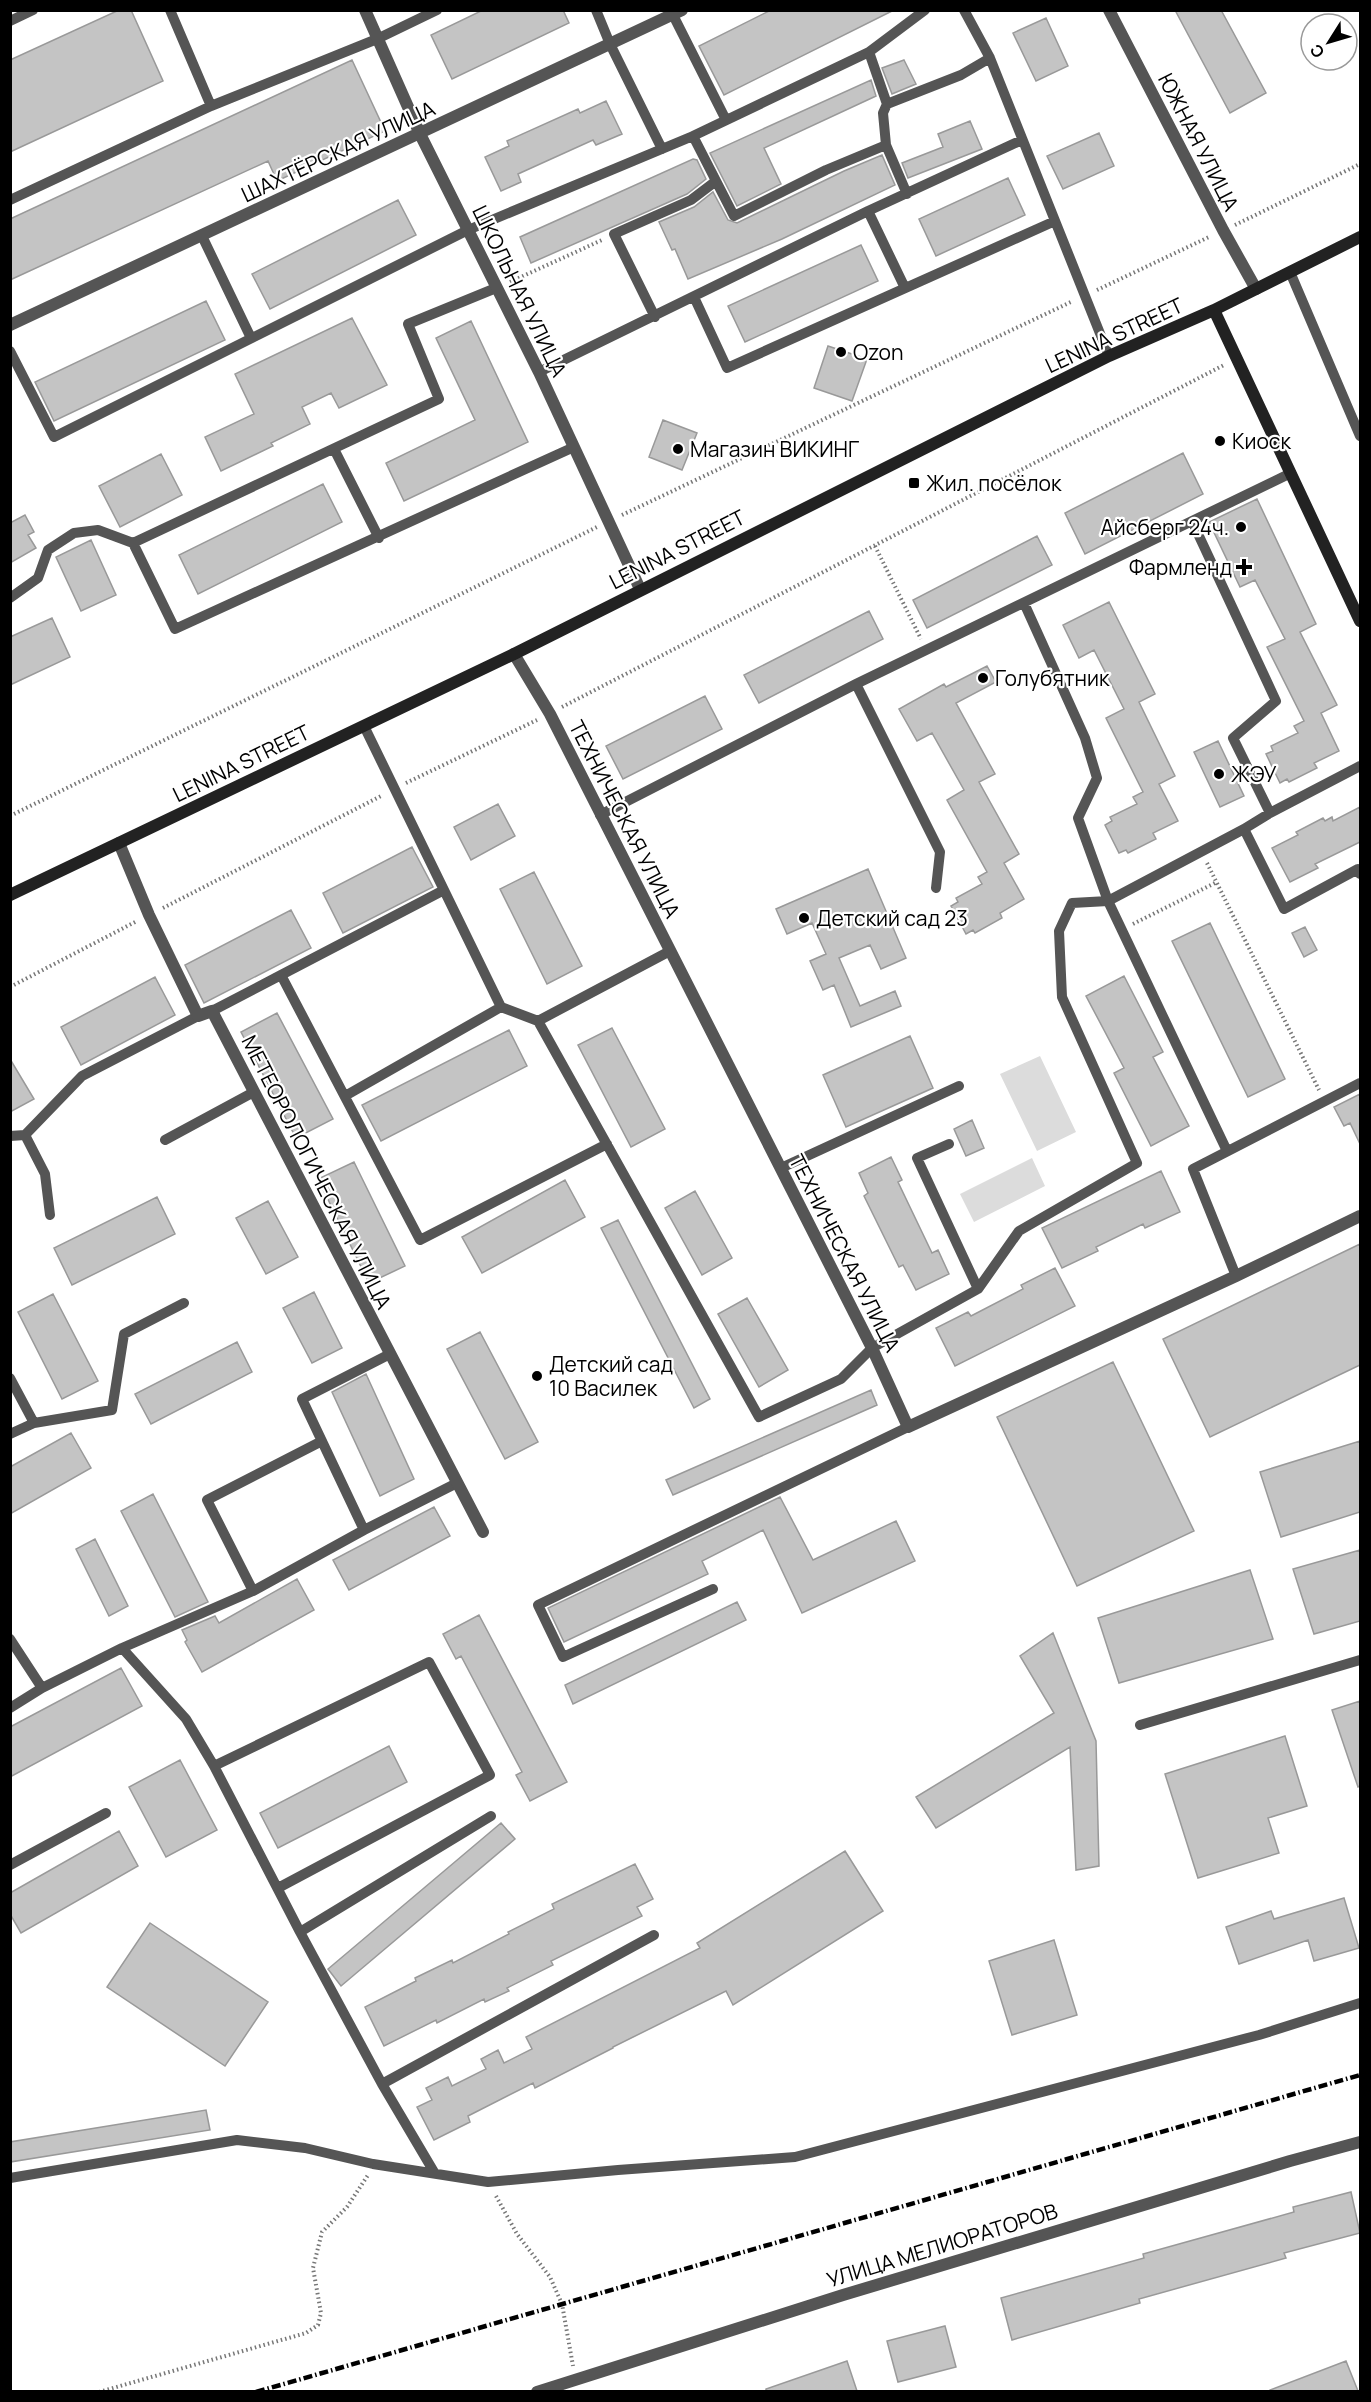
<svg xmlns="http://www.w3.org/2000/svg" width="1371" height="2402" font-family="Manrope,sans-serif">
<rect width="100%" height="100%" fill="#fff"/>
<!-- green -->
<path fill="#dcdcdc" d="M1040,1056L1076,1132L1037,1151L1000,1074Z
M1032,1158L1045,1186L974,1222L960,1194Z"/>
<!-- building -->
<path fill="#c4c4c4" stroke="#999" stroke-width="1.5" d="M119,10H131L163,81L10,152V60Z
M483,10H563L569,23L452,79L431,35Z
M771,10H894L724,95L699,46Z
M1175,10H1221L1266,93L1230,113Z
M1046,18L1068,66L1036,81L1013,33Z
M352,60L385,131L277,181L268,161L10,280V219Z
M904,60L916,84L892,94L882,68Z
M871,80L876,96L764,148L781,184L737,206L710,153Z
M606,101L622,134L596,145L593,140L518,174L521,182L501,191L485,157L509,146L507,141L578,109L580,113Z
M970,121L982,149L908,178L902,163L943,147L938,134Z
M1099,133L1114,166L1063,189L1047,156Z
M882,155L895,185L782,239L688,279L675,249L672,250L659,222L694,207L713,192L728,220L737,223L844,171Z
M693,159L697,160L706,179L687,194L531,263L520,237Z
M1008,178L1025,215L936,256L919,219Z
M398,200L416,235L270,309L252,274Z
M861,245L878,281L745,342L728,306Z
M206,301L225,340L54,421L35,382Z
M352,318L387,385L339,408L331,393L302,407L310,424L271,443L273,446L221,471L205,437L254,414L235,374Z
M471,321L528,442L404,501L386,463L475,420L436,338Z
M828,346L867,359L852,401L814,388Z
M663,420L697,433L682,470L649,457Z
M1183,453L1203,494L1085,554L1065,513Z
M161,454L182,495L120,527L99,486Z
M323,484L342,522L198,594L179,555Z
M1257,499L1316,624L1300,632L1337,705L1321,713L1339,751L1314,763L1317,768L1289,782L1287,779L1280,783L1266,754L1273,751L1271,746L1298,733L1294,726L1304,721L1267,647L1285,639L1255,580L1240,587L1209,522Z
M25,515L34,532L28,535L36,548L10,563V523Z
M1037,536L1052,565L927,628L913,600Z
M91,540L116,595L81,611L56,557Z
M1109,602L1155,694L1139,702L1175,776L1159,784L1178,821L1153,833L1156,839L1128,853L1126,850L1119,853L1105,825L1112,821L1110,817L1137,804L1133,797L1143,792L1106,718L1124,709L1094,650L1079,658L1063,625Z
M869,611L883,639L759,703L744,675Z
M52,618L70,657L10,685V637Z
M987,666L996,682L956,703L995,774L979,782L1019,854L1004,863L1024,899L1000,913L1002,918L975,933L973,930L966,934L951,906L958,902L956,898L982,884L978,877L987,872L947,800L964,790L932,733L917,741L899,709L944,684L946,687Z
M705,696L722,729L623,779L606,746Z
M1218,741L1244,796L1220,807L1194,752Z
M498,804L515,836L471,860L454,827Z
M1360,807V842L1315,864L1318,868L1290,882L1272,848L1298,835L1296,832L1323,818L1325,821L1332,817L1333,821Z
M412,847L433,887L343,933L323,893Z
M868,869L906,958L881,969L870,945L839,958L860,1006L895,991L901,1006L851,1027L834,985L823,990L810,961L826,954L812,923L787,934L776,909Z
M534,872L582,966L547,984L500,889Z
M291,910L311,948L204,1003L185,965Z
M1210,923L1285,1079L1248,1097L1172,941Z
M1305,927L1317,950L1304,957L1292,933Z
M1124,976L1163,1052L1153,1057L1189,1126L1151,1146L1114,1073L1124,1068L1086,996Z
M155,977L175,1015L81,1065L61,1027Z
M277,1013L333,1119L296,1138L241,1032Z
M612,1028L665,1129L631,1147L578,1045Z
M509,1030L527,1066L381,1141L362,1105Z
M910,1036L933,1088L846,1127L823,1075Z
M10,1059L34,1099L10,1112Z
M1360,1094V1144L1350,1123L1344,1126L1334,1107Z
M972,1120L984,1148L966,1156L954,1129Z
M891,1157L902,1180L898,1182L932,1253L938,1250L949,1274L916,1290L903,1265L899,1267L864,1196L868,1193L859,1173Z
M354,1162L405,1266L369,1283L318,1179Z
M1161,1171L1180,1212L1145,1228L1143,1224L1096,1247L1098,1251L1062,1268L1042,1228Z
M565,1180L585,1217L482,1273L462,1237Z
M695,1191L732,1258L702,1275L665,1208Z
M157,1197L175,1234L72,1285L54,1248Z
M268,1201L298,1257L266,1274L236,1218Z
M618,1220L710,1399L694,1408L601,1228Z
M1360,1244V1365L1210,1437L1163,1339Z
M1055,1268L1075,1306L955,1366L936,1328L968,1312L971,1316L1023,1289L1021,1285Z
M314,1292L342,1348L312,1363L283,1308Z
M53,1294L98,1381L62,1399L18,1312Z
M747,1298L788,1370L759,1387L718,1314Z
M480,1332L538,1442L505,1459L447,1349Z
M237,1342L252,1372L151,1424L135,1394Z
M1113,1362L1194,1531L1077,1586L997,1417Z
M366,1374L414,1479L380,1496L332,1392Z
M871,1390L877,1405L673,1495L666,1480Z
M71,1433L91,1468L10,1514V1467Z
M1360,1441V1512L1281,1537L1260,1472Z
M153,1494L208,1602L175,1617L121,1511Z
M780,1497L813,1560L896,1521L915,1561L802,1613L763,1530L702,1561L708,1574L564,1642L548,1608Z
M434,1507L450,1536L349,1590L333,1560Z
M95,1539L128,1606L109,1616L76,1549Z
M1360,1550V1621L1314,1634L1293,1569Z
M1250,1570L1273,1639L1119,1683L1098,1618Z
M297,1579L314,1610L202,1672L185,1642L187,1640L182,1630L215,1616L219,1623Z
M737,1602L746,1620L573,1704L565,1685Z
M479,1615L567,1782L530,1801L516,1775L522,1772L461,1656L456,1659L443,1634Z
M1053,1633L1096,1741L1099,1866L1076,1870L1070,1747L936,1828L916,1797L1054,1713L1020,1656Z
M121,1668L142,1706L10,1777V1727Z
M1360,1701V1786L1358,1787L1332,1710Z
M1285,1736L1307,1806L1268,1818L1279,1853L1198,1878L1165,1774Z
M389,1746L407,1782L278,1848L260,1813Z
M180,1760L217,1830L166,1857L129,1787Z
M501,1823L515,1839L341,1986L328,1969Z
M119,1831L138,1866L21,1933L10,1914V1893Z
M845,1851L883,1911L733,2005L726,1991L613,2047V2048L535,2088L533,2083L468,2116L470,2122L434,2140L417,2107L432,2100L426,2088L448,2077L452,2086L486,2069L481,2059L498,2050L504,2063L532,2049L526,2037L700,1948L697,1943Z
M635,1864L653,1899L637,1907L642,1916L551,1961L553,1965L507,1988L509,1991L485,2002L484,1999L437,2023L436,2020L384,2046L365,2007L416,1981L415,1978L452,1960L453,1963L509,1934L508,1932L554,1909L552,1904Z
M1344,1898L1359,1948L1314,1961L1308,1940L1239,1964L1226,1927L1271,1911L1274,1919Z
M150,1923L268,2002L225,2066L107,1987Z
M1054,1940L1077,2015L1012,2035L989,1961Z
M206,2110L210,2130L10,2162V2142Z
M1351,2192L1360,2233L1284,2253L1286,2258L1139,2299L1140,2303L1012,2340L1001,2298L1144,2258L1143,2254L1294,2212L1293,2207Z
M945,2326L956,2367L898,2382L887,2341Z
M847,2361L857,2391H766V2389Z
M1346,2361L1358,2391H1270V2390Z"/>
<g fill="none" stroke-linecap="round" stroke-linejoin="round">
<!-- path -->
<path stroke="#777" stroke-width="4" stroke-dasharray="1.5 3" stroke-linecap="butt" d="M1235,225L1360,164
M510,282L602,240
M1097,290L1209,237
M622,515L1073,301
M875,546L921,639
M562,707L1224,365
M406,783L537,720
M10,816L597,527
M1207,863L1319,1090
M163,908L383,795
M1133,924L1217,882
M10,987L137,921
M496,2196L517,2234L550,2277L562,2304L573,2366
M99,2392L306,2333L318,2325L321,2313L313,2268L322,2232L347,2207L368,2175"/>
<!-- lane -->
<path stroke="#555" stroke-width="10" d="M596,10L610,44L662,149
M964,10L990,58L1109,356
M673,15L726,120
M10,21L33,10
M869,52L887,104L883,113L886,145L907,194
M887,104L961,75L990,58
M211,106L377,39L437,10
M693,136L734,216L826,170L886,145
M10,200L211,106L170,10
M868,211L905,288
M202,236L251,338
M1290,272L1360,436
M496,288L408,324L439,399L133,543L175,629L574,447
M694,297L727,368L1055,221
M655,317L614,234L691,200L716,181
M10,351L54,437L468,230L693,136L869,52L925,10
M539,372L868,211L1022,140
M334,449L379,538
M1192,521L1276,701L1233,738L1270,813L1360,766
M10,598L38,578L48,550L74,533L98,530L133,543
M1024,603L1085,738L1097,778L1078,818L1108,901L1227,1151
M856,684L940,852L936,888
M364,726L501,1007L538,1021
M600,815L856,684L1291,473
M1244,829L1284,909L1358,869L1360,874
M444,890L281,975L420,1240L607,1144
M670,951L538,1021L759,1417L841,1379L872,1348L978,1289L1019,1231L1137,1163L1062,997L1059,931L1072,903L1108,901L1244,829L1270,813
M212,1011L281,975
M345,1096L501,1007
M25,1135L82,1076L198,1016
M10,1136L25,1135L45,1174L50,1215
M165,1140L254,1092
M949,1144L917,1158L978,1289
M781,1168L959,1086
M1236,1276L1193,1169L1360,1083
M10,1378L34,1423L10,1434
M34,1423L112,1410L124,1334L184,1303
M364,1530L457,1483
M713,1589L563,1657L538,1605L908,1427
M253,1591L207,1500L322,1441
M10,1639L42,1688L122,1648L186,1719L214,1766L300,1932L491,1816
M122,1648L253,1591L364,1530L302,1399L390,1354
M10,1708L42,1688
M1140,1725L1360,1660
M214,1766L429,1662L490,1775L278,1888
M10,1865L106,1813
M300,1932L382,2084L654,1935
M382,2084L434,2172
M10,2178L237,2140L305,2148L373,2164L488,2182L618,2170L795,2157L1259,2035L1360,2003"/>
<!-- street -->
<path stroke="#555" stroke-width="12" d="M365,10L420,134L539,372L640,589
M1109,10L1223,230L1256,289
M10,325L682,10
M514,654L550,714L872,1348L908,1427L1236,1276L1360,1216
M119,843L149,915L198,1016L212,1011L483,1532
M537,2392L843,2295L1290,2161L1360,2142"/>
<!-- secondary -->
<path stroke="#222" stroke-width="12" d="M1214,310L1360,621
M10,895L514,654L1109,356L1214,310L1360,237"/>
<!-- rail -->
<path stroke="#000" stroke-width="4.5" stroke-dasharray="9 3 1.5 3" stroke-linecap="butt" d="M256,2392L1360,2075"/>
</g>
<!-- markers -->
<g fill="#000" stroke="#fff" stroke-width="2">
<circle cx="841" cy="352" r="6"/>
<circle cx="1220" cy="441" r="6"/>
<circle cx="678" cy="449" r="6"/>
<rect x="908" y="477" width="12" height="12" rx="3"/>
<circle cx="1241" cy="527" r="6"/>
<path d="M1241 558h6v6h6v6h-6v6h-6v-6h-6v-6h6z"/>
<circle cx="983" cy="678" r="6"/>
<circle cx="1219" cy="774" r="6"/>
<circle cx="804" cy="918" r="6"/>
<circle cx="537" cy="1376" r="6"/>
</g>
<g text-anchor="middle" dominant-baseline="central" stroke-width="4.5" stroke-linejoin="round" paint-order="stroke">
<!-- street labels -->
<g font-size="21" fill="#000" stroke="#fff">
<text transform="translate(1199 142) rotate(63)">ЮЖНАЯ УЛИЦА</text>
<text transform="translate(338 151) rotate(-25)">ШАХТЁРСКАЯ УЛИЦА</text>
<text transform="translate(520 291) rotate(64)">ШКОЛЬНАЯ УЛИЦА</text>
<text transform="translate(1114 335) rotate(-25)">LENINA STREET</text>
<text transform="translate(677 549) rotate(-27)">LENINA STREET</text>
<text transform="translate(241 763) rotate(-26)">LENINA STREET</text>
<text transform="translate(625 819) rotate(63)">ТЕХНИЧЕСКАЯ УЛИЦА</text>
<text transform="translate(317 1172) rotate(63)">МЕТЕОРОЛОГИЧЕСКАЯ УЛИЦА</text>
<text transform="translate(845 1253) rotate(63)">ТЕХНИЧЕСКАЯ УЛИЦА</text>
<text transform="translate(942 2245) rotate(-17)">УЛИЦА МЕЛИОРАТОРОВ</text>
</g>
<!-- poi labels -->
<g font-size="21" fill="#000" stroke="#fff" text-anchor="start">
<text x="853" y="352">Ozon</text>
<text x="1232" y="441">Киоск</text>
<text x="690" y="449">Магазин ВИКИНГ</text>
<text x="926" y="483">Жил. посёлок</text>
<text x="1229" y="527" text-anchor="end">Айсберг 24ч.</text>
<text x="1232" y="567" text-anchor="end">Фармленд</text>
<text x="995" y="678">Голубятник</text>
<text x="1231" y="774">ЖЭУ</text>
<text x="816" y="918">Детский сад 23</text>
<text x="549" y="1364">Детский сад<tspan x="549" dy="24">10 Василек</tspan></text>
</g>
</g>
<!-- border -->
<rect width="1371" height="2402" fill="none" stroke="#000000" stroke-width="24"/>
<!-- north arrow -->
<g transform="translate(1329 42) rotate(233)"><circle r="28" fill="#ffffff" stroke="#999999" stroke-width="1.5"/>
<path d="M0-4.5L10 22L0 15L-10 22Z" fill="#000000"/>
<text y="-9" font-size="16" font-weight="bold" text-anchor="middle" fill="#000000">С</text>
</g>
</svg>
